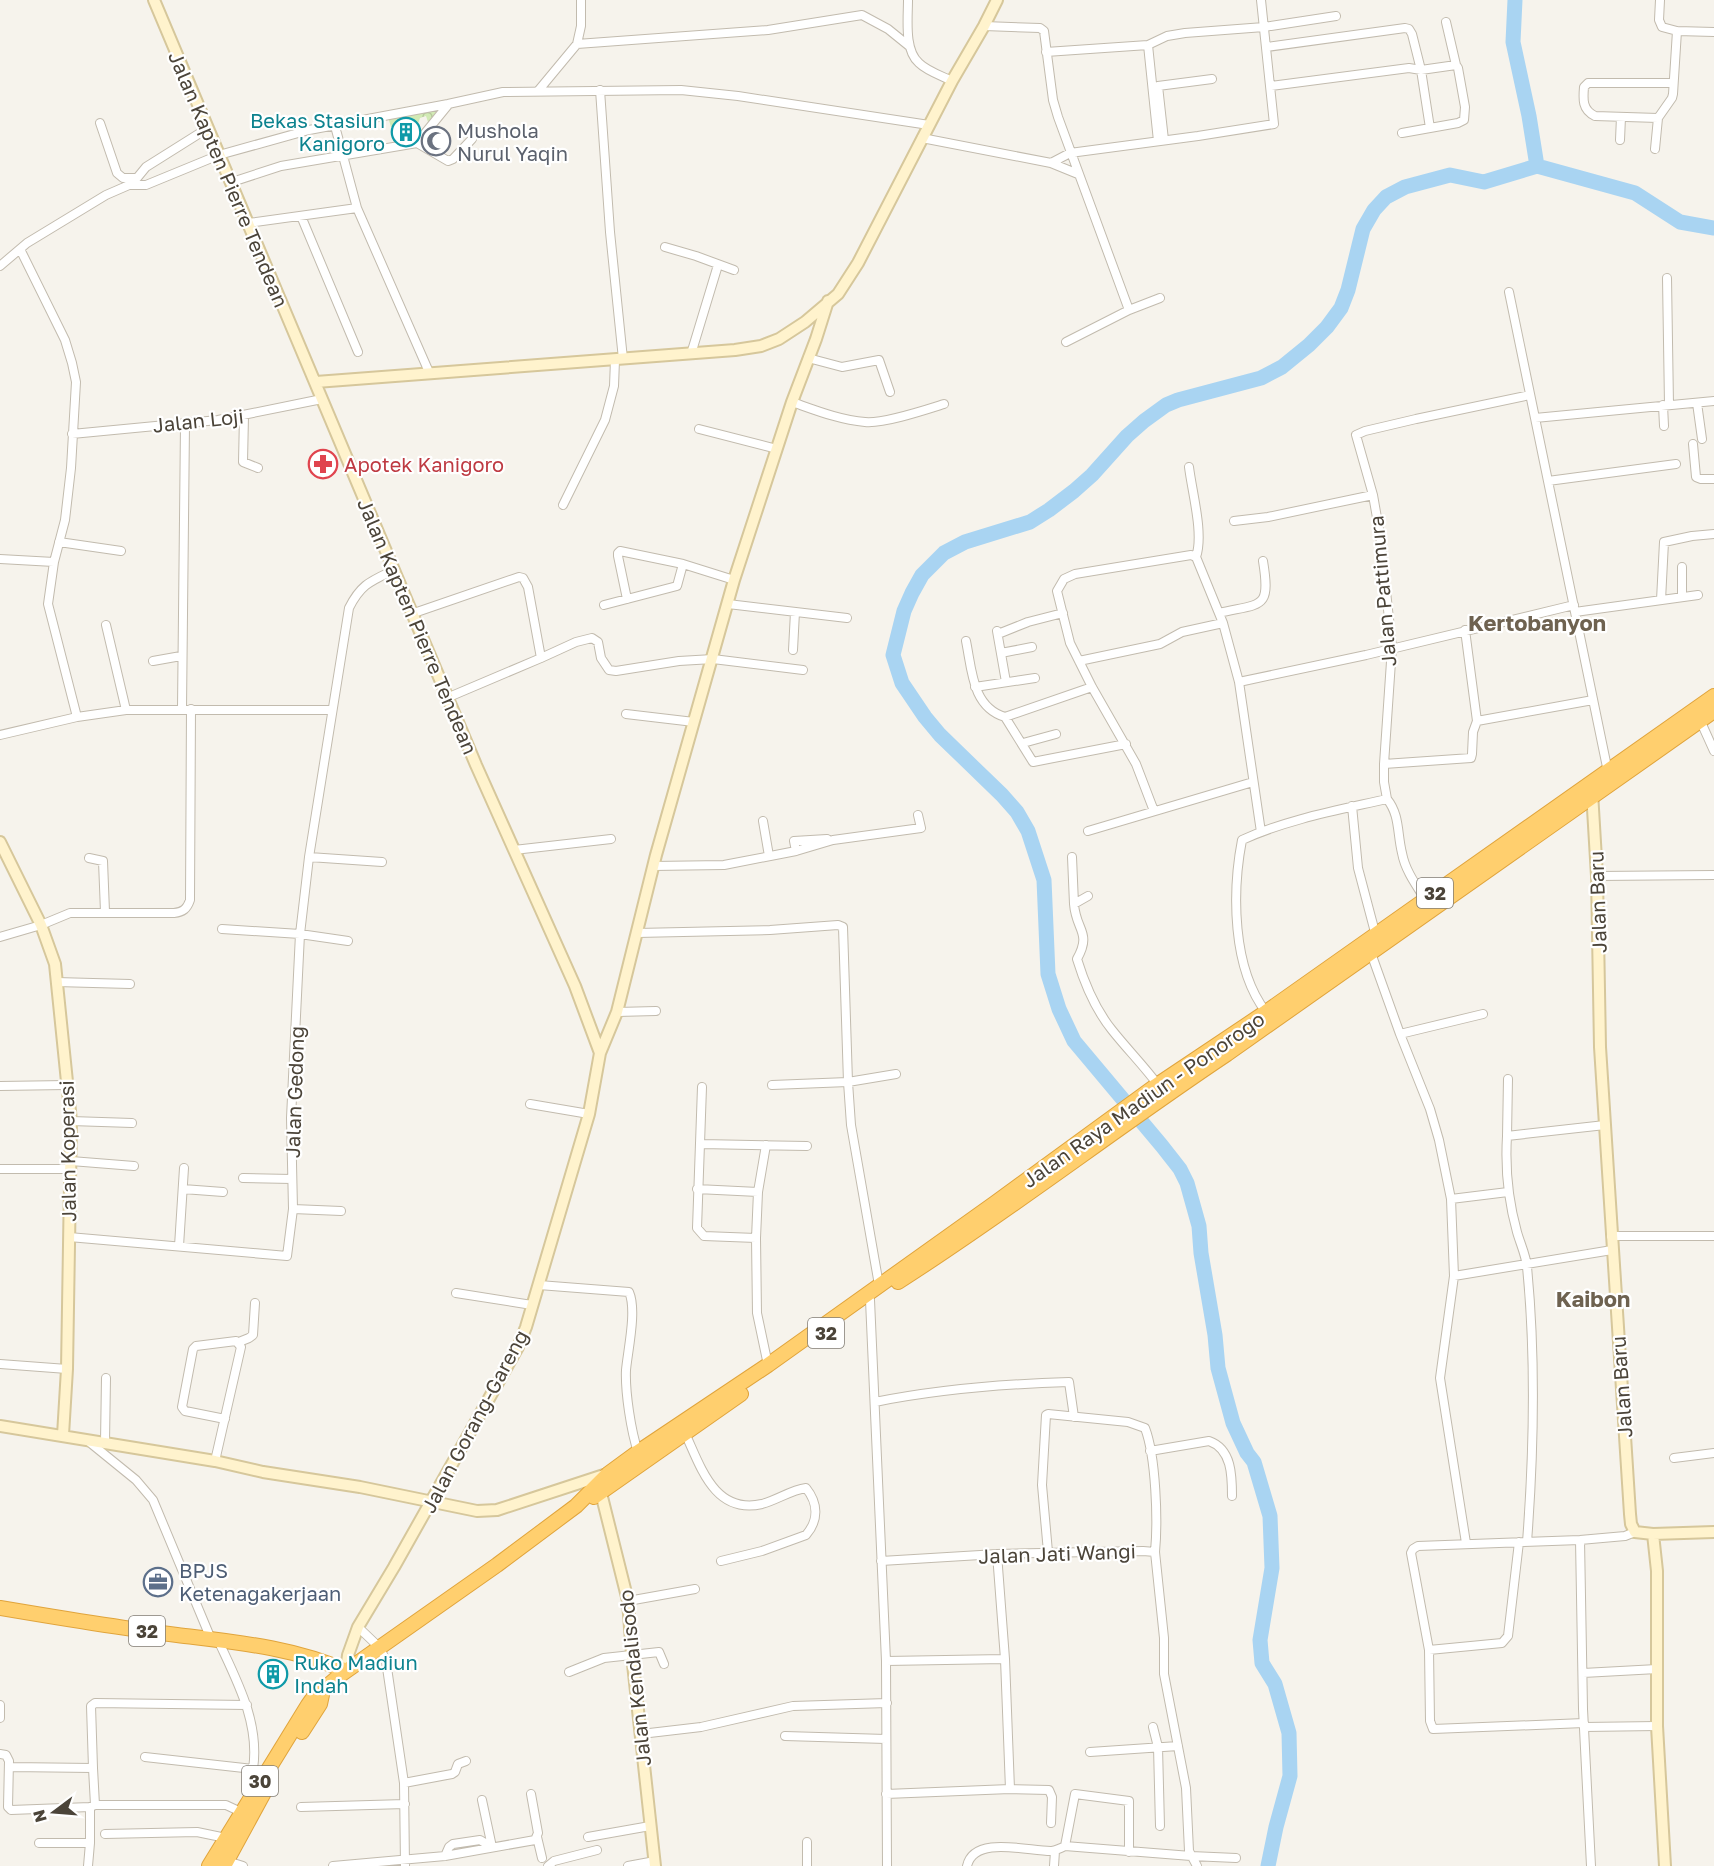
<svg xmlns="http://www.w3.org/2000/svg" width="1714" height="1866" font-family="'Golos Text',sans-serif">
<defs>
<pattern id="forest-crowns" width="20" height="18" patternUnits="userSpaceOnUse" patternTransform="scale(1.5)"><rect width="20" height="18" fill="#d2eab5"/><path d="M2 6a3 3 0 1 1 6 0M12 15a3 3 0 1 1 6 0" fill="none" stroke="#b6ca9c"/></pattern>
</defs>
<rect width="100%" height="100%" fill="#f6f3ec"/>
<!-- forest -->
<path fill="url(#forest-crowns)" d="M434,109L437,112L429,125L426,116L420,118L418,124L395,129L394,127H391L388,117Z"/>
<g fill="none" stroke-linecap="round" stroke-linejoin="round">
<!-- river -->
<path stroke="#a9d4f2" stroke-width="15" d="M1515,0L1513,42L1529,116L1537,166
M1268,1866L1276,1827L1290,1776L1289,1733L1275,1684L1262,1663L1260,1640L1272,1568L1270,1516L1254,1462L1247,1453L1233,1423L1218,1368L1215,1335L1201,1253L1199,1226L1187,1183L1180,1169L1162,1146L1074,1041L1059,1009L1048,974L1044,880L1028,831L1017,812L1002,795L940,735L925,717L902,683L893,655L904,611L912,593L922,575L944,553L965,542L1030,522L1049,510L1074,491L1092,475L1127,436L1144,421L1166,405L1178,400L1261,378L1282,367L1309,345L1327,327L1341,308L1348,290L1363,229L1374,210L1386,197L1405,187L1450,175L1484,182L1537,166L1635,193L1680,222L1714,228"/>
<!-- street casing -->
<g stroke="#c2bbae" stroke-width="10">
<path id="street" d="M908,0C908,19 904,50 919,63C927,71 942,76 952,81
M1660,0L1659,20L1662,27L1677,31L1714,32
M1446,22L1456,65
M984,26L1040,28L1044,31L1053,100L1058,117L1129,310
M577,44L581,26V0
M1148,45L1158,141
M1267,47L1405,28L1409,29L1412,34L1421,70L1430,128
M1046,52L1148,45L1167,36L1185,33L1264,27L1336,16
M1673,83H1588L1584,87C1583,99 1582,110 1595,116L1658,118L1672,98L1673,94L1677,31
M1271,86L1409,68L1421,70L1456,65L1458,68L1465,107L1464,120L1458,123L1402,133
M600,90L610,232L623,359
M538,91L577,44L768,30L862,15L888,29L909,46
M100,123L117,173L123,178H137L146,167L208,128
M335,126L357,208L429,372
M922,138L1051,163L1070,153L1198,136L1274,124L1261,0
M1164,140L1158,86L1212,79
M1620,140L1621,117
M417,143L448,105
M1655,149L1658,118
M1051,163L1078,174
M232,182L281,166L417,143L448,161L453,159L472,139
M301,216L358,352
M249,223L357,208
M665,247L696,256L734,270
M20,249L65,340L72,363L76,382L71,468L65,520L54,562L48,604L77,717
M0,266L27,243L106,195L129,185H146L219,155L309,130L448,104L503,92L681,90L738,96L929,125
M1667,278L1669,405
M1509,292L1608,772
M1066,342L1129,310L1160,298
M691,354L718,265
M808,358L842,367L879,360L890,392
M792,402C815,410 840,420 865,422C883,424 925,410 944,404
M1697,403L1702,439
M1663,405L1664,426
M244,416L243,462L258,468
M1535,418L1714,401
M699,429L777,449
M72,434L218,420L322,399
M1693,444L1696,477L1701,479H1714
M1189,467C1192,492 1204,534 1196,557
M1548,481L1676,464
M563,505L605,420L614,386L615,360
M1234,521L1268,517L1373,495
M59,542L121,551
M1196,557L1223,623L1239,682L1261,832
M0,559L54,562
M1682,567V597
M627,599L618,556V553L620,551L683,564L734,580
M1661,600L1664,542L1692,536L1714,534
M728,604L847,618
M604,605L677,586L683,564
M1575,612L1698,595
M414,613L519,577L523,578L528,587L541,658L576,642L592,638L598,642L601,658L609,670L616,671L679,661L713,659L803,670
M1219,613C1262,603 1271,610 1263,561
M106,625L126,710
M1465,630L1477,721
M997,631L1006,682
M998,634L1028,622L1063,613
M966,641C972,670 972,707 1005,717L1092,687
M793,650L795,612
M1001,653L1032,647
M153,661L181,656
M1079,661L1160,644L1182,632L1223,623
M1239,682L1366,655L1574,605
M975,687L1035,678
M449,697L541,658
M182,709L185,424
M626,714L694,722
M1005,717L1033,762L1126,744
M1700,720L1714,751
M0,735L77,717L126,710H332
M1023,743L1056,734
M1384,764L1471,758L1472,754L1473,732L1477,721L1593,700
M1387,799C1400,815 1397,833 1402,853C1405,870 1416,885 1425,899
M1352,806L1358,868L1376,936
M1154,811L1136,764L1092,687L1070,643L1057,591L1064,579L1075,574L1191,555L1196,557
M763,821L769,856
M1088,831L1253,782
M514,850L611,839
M796,851L794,841L827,839
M309,857L382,862
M1072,857L1074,904
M89,858L103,861L105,912
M653,866L724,865L796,851L833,840L921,828L918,815
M1597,876L1714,875
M1088,896L1074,904C1076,931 1092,932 1077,959C1085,985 1095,1009 1112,1030C1127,1049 1144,1066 1158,1085
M222,929L300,934L348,941
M637,933L770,930L838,925L843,927L848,1082L851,1125L879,1285
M0,937L41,925L70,913H174C183,912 187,909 190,900L191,709
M1371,953L1400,1034L1430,1109L1439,1140L1451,1199L1454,1276L1440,1378L1466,1543
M56,982L130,984
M617,1012L656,1011
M1266,1012C1232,968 1232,892 1242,840C1288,819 1339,810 1387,799L1384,782V764L1392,647L1380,535L1373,495L1356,435L1365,431L1416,419L1530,395
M1400,1034L1483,1014
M772,1085L848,1082L896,1074
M0,1086L66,1085
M702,1087L697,1228L704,1236L756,1238
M530,1104L589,1114
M71,1121L132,1123
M1507,1136L1508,1079
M701,1144L807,1146
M766,1145L758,1192L756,1238L757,1313L768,1365
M71,1161L134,1166
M0,1169H71
M243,1178L292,1179
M183,1189L223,1192
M697,1189L758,1192
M1451,1199L1508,1192
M293,1209L341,1211
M1611,1236H1714
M69,1237L287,1256L293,1209L291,1118L300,934L309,857L349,608C361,584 371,581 394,570
M179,1246L184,1168
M1454,1276L1612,1250
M539,1285L629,1292C637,1310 628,1349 626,1370C625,1392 631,1431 638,1452
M456,1293L532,1305
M870,1300L886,1661L887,1866
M239,1342L249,1338L253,1335L255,1303
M0,1364L67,1369
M875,1402C940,1389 1003,1384 1069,1382L1074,1417
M684,1431C700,1464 713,1515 762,1504C777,1500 791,1490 806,1488C818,1503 819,1520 806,1535L762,1551L721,1561
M88,1441L136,1480L153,1500L211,1639
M105,1442L106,1378
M1150,1451L1209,1441C1232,1449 1232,1476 1232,1496
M1674,1458L1714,1453
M215,1461L241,1347L236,1341L196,1346L193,1349L182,1407L185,1411L225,1419
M1580,1540L1583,1709L1591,1866
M1527,1542C1534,1450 1536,1358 1527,1267C1526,1255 1520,1243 1517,1232C1508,1200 1505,1169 1507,1136L1605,1125
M1155,1552L1164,1638V1674L1186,1788L1189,1851L1197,1866
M881,1561L997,1554L1143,1551L1155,1552C1158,1521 1156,1457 1145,1428L1128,1422L1048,1414L1046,1415L1042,1485L1048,1552
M628,1601L695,1589
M358,1627L380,1648L386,1661L404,1783L405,1866
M218,1640C237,1681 260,1723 253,1769L264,1775
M1429,1650L1502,1643L1508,1636L1519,1542
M886,1661L1005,1659
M569,1672L604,1658L659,1652L664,1664
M1583,1673L1657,1669
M0,1718V1705
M1584,1723L1433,1729L1430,1721L1429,1650L1411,1553L1413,1549L1418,1546L1580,1540L1625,1536L1635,1532
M1153,1727L1158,1747L1160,1826
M1584,1727L1657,1726
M641,1734L701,1727L793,1706L887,1703
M785,1736L886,1739
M1090,1752L1178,1746
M0,1754L6,1755L9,1761L8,1807L11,1810L90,1807L95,1805H226L241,1812
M145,1757L253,1769
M10,1767L93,1768L91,1706L95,1703L247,1705
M93,1768L95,1805
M404,1783L452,1774L455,1772L458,1764L466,1761
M1010,1789L1049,1790L1052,1797L1051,1823
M886,1794L1010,1789L1005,1659L997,1554
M482,1800L492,1847
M301,1807L405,1804
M105,1834L197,1832L226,1838
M537,1837L542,1858
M588,1837L650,1826
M807,1842V1866
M39,1843H90
M1065,1846L1075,1794L1129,1801V1852
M445,1856L449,1847L453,1844L480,1840L485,1843L487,1848
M227,1861L243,1866
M88,1866L90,1843V1807
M333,1866L445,1856L535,1840L538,1833L531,1794
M548,1866L554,1861L597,1850
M628,1866L655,1861
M967,1866C974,1834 1031,1852 1052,1851C1057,1850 1061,1848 1065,1846L1191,1856L1236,1858
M1054,1866L1055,1851"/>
</g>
<!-- secondary casing -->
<g stroke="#d6c79b" stroke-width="14">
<path id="secondary" d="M154,0L476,765L575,986L600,1053
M316,382L735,350L761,346L779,339L805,322L838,294L858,263L952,81L984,26L997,0
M1592,792L1597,876L1600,1047L1630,1514L1631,1524L1635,1532L1653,1534L1657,1571V1726L1665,1866
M0,842L41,925L55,964L71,1121L67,1369L63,1435
M0,1426L215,1461L263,1472L360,1487L477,1511L497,1510L607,1474
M601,1493L628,1601L632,1655L655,1866
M1653,1534L1714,1532
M346,1671L348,1655L358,1627L394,1567L518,1347L526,1327L589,1114L600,1053L617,1012L656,855L734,580L792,402L816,339L828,301"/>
</g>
<!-- highway casing -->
<g stroke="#e0a43c" stroke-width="16">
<path id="highway" d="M898,1282C1011,1210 1116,1128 1227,1054L1714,711
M594,1497L741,1394
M0,1608C59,1618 118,1628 177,1635C233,1642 293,1647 346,1671
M302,1732L320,1704L323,1690
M209,1866L308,1705L313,1698L339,1676L497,1565L576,1506L608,1474L638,1452L768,1365L995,1203L1154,1087L1266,1012L1714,696
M224,1866L266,1789"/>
</g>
<!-- street -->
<use href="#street" stroke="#fff" stroke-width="8"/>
<!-- secondary -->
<use href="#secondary" stroke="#fff3cd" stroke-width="10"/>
<!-- highway -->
<use href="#highway" stroke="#ffcf6e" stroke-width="14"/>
</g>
<!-- icons -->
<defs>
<g id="building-ring" transform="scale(1.5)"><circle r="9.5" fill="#fff" stroke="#0f9aa8" stroke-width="1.5"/><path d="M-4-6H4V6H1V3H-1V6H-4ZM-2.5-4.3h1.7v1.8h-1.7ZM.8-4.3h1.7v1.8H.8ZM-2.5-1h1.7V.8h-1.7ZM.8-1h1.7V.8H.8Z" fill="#0f9aa8"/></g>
<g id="mosque-ring" transform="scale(1.5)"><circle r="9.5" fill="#fff" stroke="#6b7280" stroke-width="1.5"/><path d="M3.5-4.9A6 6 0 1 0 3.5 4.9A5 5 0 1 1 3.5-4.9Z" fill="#6b7280"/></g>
<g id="pharmacy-ring" transform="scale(1.5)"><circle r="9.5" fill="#fff" stroke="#e0444e" stroke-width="1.5"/><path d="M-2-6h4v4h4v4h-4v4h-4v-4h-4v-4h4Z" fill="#e0444e"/></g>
<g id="office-ring" transform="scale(1.5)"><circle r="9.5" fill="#fff" stroke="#5c6f8a" stroke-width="1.5"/><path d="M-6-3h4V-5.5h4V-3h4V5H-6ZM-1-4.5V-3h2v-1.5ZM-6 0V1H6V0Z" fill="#5c6f8a"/></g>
</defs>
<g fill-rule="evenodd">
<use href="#building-ring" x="406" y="132"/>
<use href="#mosque-ring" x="436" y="141"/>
<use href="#pharmacy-ring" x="323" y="464"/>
<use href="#office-ring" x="158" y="1582"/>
<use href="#building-ring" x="273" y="1674"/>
</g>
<g text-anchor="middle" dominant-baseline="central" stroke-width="4.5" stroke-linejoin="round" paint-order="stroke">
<!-- shield labels -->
<g fill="#fff" stroke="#817c74" stroke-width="1.5">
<rect x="1417" y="878" width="36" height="30" rx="4.5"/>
<rect x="808" y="1318" width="36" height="30" rx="4.5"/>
<rect x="129" y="1616" width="36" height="30" rx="4.5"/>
<rect x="242" y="1766" width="36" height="30" rx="4.5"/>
</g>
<g font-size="18" font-weight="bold" fill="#4b4439">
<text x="1435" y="893">32</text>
<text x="826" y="1333">32</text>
<text x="147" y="1631">32</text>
<text x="260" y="1781">30</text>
</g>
<!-- culture labels -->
<g font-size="20" fill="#0d838f" stroke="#fff" text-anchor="end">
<text x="385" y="120">Bekas Stasiun<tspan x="385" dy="23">Kanigoro</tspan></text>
<text x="294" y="1662" text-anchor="start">Ruko Madiun<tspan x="294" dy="23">Indah</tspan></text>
</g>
<!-- worship labels -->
<g font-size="20" fill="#5b616d" stroke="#fff" text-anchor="start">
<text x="457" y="130">Mushola<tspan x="457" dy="23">Nurul Yaqin</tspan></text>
</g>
<!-- street labels -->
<g font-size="20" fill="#4b4439" stroke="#fff">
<text transform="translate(229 179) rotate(67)">Jalan Kapten Pierre Tendean</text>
<text transform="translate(198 420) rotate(-6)">Jalan Loji</text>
<text transform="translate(1382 591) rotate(-95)">Jalan Pattimura</text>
<text transform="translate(418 626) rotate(67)">Jalan Kapten Pierre Tendean</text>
<text transform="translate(1597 902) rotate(-92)">Jalan Baru</text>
<text transform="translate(294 1092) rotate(-88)">Jalan Gedong</text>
<text transform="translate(1143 1099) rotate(-35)">Jalan Raya Madiun - Ponorogo</text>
<text transform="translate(67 1151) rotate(-91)">Jalan Koperasi</text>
<text transform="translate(1621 1387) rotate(-94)">Jalan Baru</text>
<text transform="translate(474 1421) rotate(-62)">Jalan Gorang-Gareng</text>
<text transform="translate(1057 1553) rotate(-2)">Jalan Jati Wangi</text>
<text transform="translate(634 1678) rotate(-96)">Jalan Kendalisodo</text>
</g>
<!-- health labels -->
<g font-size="20" fill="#be3a42" stroke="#fff" text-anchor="start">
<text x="344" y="464">Apotek Kanigoro</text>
</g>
<!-- service labels -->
<g font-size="20" fill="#4e5e75" stroke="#fff" text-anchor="start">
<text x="179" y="1570">BPJS<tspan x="179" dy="23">Ketenagakerjaan</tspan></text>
</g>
<!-- quarter labels -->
<g font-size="22" font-weight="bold" fill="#6e6250" stroke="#fff">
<text x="1537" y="622">Kertobanyon</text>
<text x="1593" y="1298">Kaibon</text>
</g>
</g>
<!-- north arrow -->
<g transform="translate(54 1812) rotate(254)" stroke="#ffffff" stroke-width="4.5" paint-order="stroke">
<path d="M0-4.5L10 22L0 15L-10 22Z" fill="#4b4439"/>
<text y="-9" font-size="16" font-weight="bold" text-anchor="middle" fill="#4b4439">N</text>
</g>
</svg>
